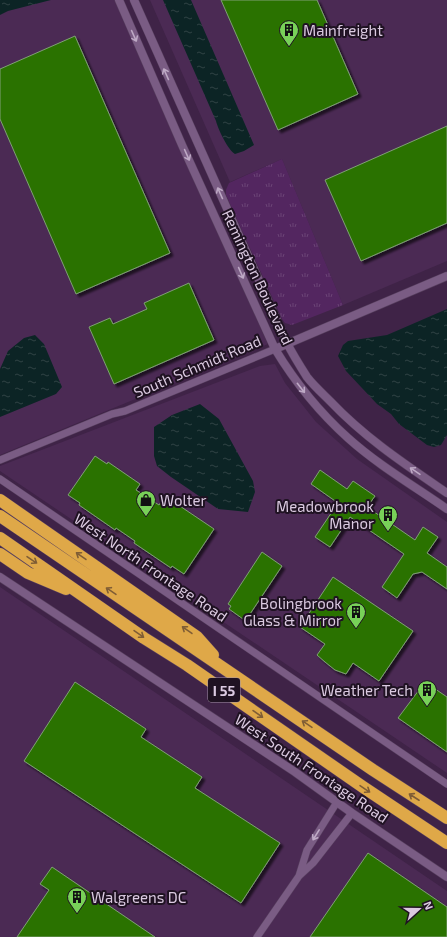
<svg xmlns="http://www.w3.org/2000/svg" width="447" height="937" font-family="'Exo 2',sans-serif">
<defs>
<pattern id="park-tufts" width="24" height="20" patternUnits="userSpaceOnUse"><rect width="24" height="20" fill="#532660"/><path d="M3 7l-1-3M5 7V3M7 7l1-3M15 17l-1-3M17 17v-4M19 17l1-3" fill="none" stroke="#6b4476"/></pattern>
<pattern id="water-ripples" width="26" height="14" patternUnits="userSpaceOnUse"><rect width="26" height="14" fill="#0c2425"/><path d="M2 4q2-2 4 0t4 0M15 11q2-2 4 0t4 0" fill="none" stroke="#2f4244"/></pattern>
<filter id="shadow"><feDropShadow dx="3" dy="3" stdDeviation="1" flood-color="#0009"/></filter>
</defs>
<rect width="100%" height="100%" fill="#3f2347"/>
<!-- built -->
<path fill="#4b2a54" d="M0,0H115L268,344L0,455Z
M150,0H447V261L343,305L282,159L230,182Z
M275,364L285,383L316,422L357,459L447,522V773L0,471V466L260,366Z
M0,587L447,891V937H0Z"/>
<!-- park -->
<path fill="url(#park-tufts)" d="M282,159L343,305L292,325L285,323L282,319L226,195V190L229,183Z"/>
<!-- water -->
<path fill="url(#water-ripples)" d="M0,0H51L8,11L0,15Z
M163,0H191L254,145L244,151L235,154C228,150 218,129 216,121Z
M447,309V435L441,445L434,447L427,445L399,424L391,414L377,404L346,371L338,356L343,345L348,341L387,335Z
M35,335L44,344L62,387L56,394L0,417V369L8,351L24,338Z
M200,404L219,419L253,481L255,492L248,512L218,509L171,477L157,466L154,456V427L172,415Z"/>
<!-- building -->
<path fill="#2b7202" stroke="#7f9f75" filter="url(#shadow)" d="M221,0H317L358,94L278,130Z
M75,36L170,253L76,294L0,119V69Z
M447,126V223L361,261L325,180Z
M189,283L214,340L114,384L89,327L110,318L113,324L147,309L144,303Z
M95,456L107,464L108,462L140,484L136,490L159,505L165,496L214,529L184,574L172,566L171,568L134,543L135,541L116,528L115,530L79,505L80,503L68,495Z
M320,470L347,489L353,481L375,496L367,507L415,540L423,527L438,537L427,553L447,567V589L422,572L413,574L397,598L382,587L404,554L350,517L330,547L315,537L338,503L311,484Z
M262,552L282,566L248,617L245,615L243,619L229,609L231,606L228,604Z
M333,577L413,631L379,681L353,663L346,674L335,670L325,662L317,655L325,644L300,627Z
M75,682L146,729L141,737L202,777L195,788L280,843L241,903L24,761Z
M425,682L447,697V752L398,718Z
M368,853L447,907V937H310Z
M52,867L155,937H17L49,890L40,884Z"/>
<g fill="none" stroke-linecap="round" stroke-linejoin="round">
<!-- minor casing -->
<g stroke="#58405f" stroke-width="8">
<path id="minor" d="M0,460L112,414L125,411L275,349
M0,479L447,784
M299,876L307,850L337,802
M257,937L299,876L313,863L352,813"/>
</g>
<!-- tertiary casing -->
<g stroke="#58405f" stroke-width="9">
<path id="tertiary" d="M119,0L182,145L275,349C295,382 319,412 348,438C378,465 414,486 447,509
M134,0L287,343C293,355 300,366 307,377C314,386 323,394 330,401C365,438 406,465 447,493
M275,349L447,276
M0,577L295,772L352,813L447,877"/>
</g>
<!-- motorway casing -->
<g stroke="#58405f" stroke-width="13">
<path id="motorway" d="M0,500L197,637L213,655
M0,516L373,770L447,818
M0,538L144,638L187,665L363,787L447,843
M0,554L28,573L66,589"/>
</g>
<!-- minor -->
<use href="#minor" stroke="#7a5c84" stroke-width="7"/>
<!-- tertiary -->
<use href="#tertiary" stroke="#7a5c84" stroke-width="8"/>
<!-- motorway -->
<use href="#motorway" stroke="#dfa848" stroke-width="12"/>
</g>
<!-- one-way arrows -->
<defs><path id="oneway-shaft" d="M-6 0H5M1.5-3L5.5 0L1.5 3" fill="none" stroke-width="1.6" stroke-linecap="round" stroke-linejoin="round"/></defs>
<g stroke="#bea9c5">
<use href="#oneway-shaft" transform="translate(134 36) rotate(66)"/>
<use href="#oneway-shaft" transform="translate(166 74) rotate(-114)"/>
<use href="#oneway-shaft" transform="translate(187 155) rotate(66)"/>
<use href="#oneway-shaft" transform="translate(220 193) rotate(-114)"/>
<use href="#oneway-shaft" transform="translate(241 273) rotate(66)"/>
<use href="#oneway-shaft" transform="translate(301 388) rotate(52)"/>
<use href="#oneway-shaft" transform="translate(415 471) rotate(-146)"/>
<use href="#oneway-shaft" transform="translate(316 835) rotate(122)"/>
</g>
<g stroke="#7f5d35">
<use href="#oneway-shaft" transform="translate(81 556) rotate(-145)"/>
<use href="#oneway-shaft" transform="translate(32 560) rotate(34)"/>
<use href="#oneway-shaft" transform="translate(111 591) rotate(-146)"/>
<use href="#oneway-shaft" transform="translate(187 630) rotate(-145)"/>
<use href="#oneway-shaft" transform="translate(139 634) rotate(35)"/>
<use href="#oneway-shaft" transform="translate(258 714) rotate(35)"/>
<use href="#oneway-shaft" transform="translate(307 724) rotate(-146)"/>
<use href="#oneway-shaft" transform="translate(365 789) rotate(34)"/>
<use href="#oneway-shaft" transform="translate(414 797) rotate(-147)"/>
</g>
<!-- icons -->
<defs>
<g id="building-pin" transform="scale(1)"><path d="M0 17L-7.5 6A9.5 9.5 0 1 1 7.5 6Z" fill="#78d158" stroke="#1f1222"/><path d="M-4-6H4V6H1V3H-1V6H-4ZM-2.5-4.3h1.7v1.8h-1.7ZM.8-4.3h1.7v1.8H.8ZM-2.5-1h1.7V.8h-1.7ZM.8-1h1.7V.8H.8Z" fill="#111"/></g>
<g id="shop-pin" transform="scale(1)"><path d="M0 17L-7.5 6A9.5 9.5 0 1 1 7.5 6Z" fill="#78d158" stroke="#1f1222"/><path d="M-5-2.5h2.3a2.7 3.5 0 0 1 5.4 0H5L5.5 6h-11ZM-1.5-2.5h3a1.5 2.3 0 0 0-3 0Z" fill="#111"/></g>
</defs>
<g fill-rule="evenodd">
<use href="#building-pin" x="289" y="30"/>
<use href="#shop-pin" x="146" y="500"/>
<use href="#building-pin" x="388" y="515"/>
<use href="#building-pin" x="356" y="612"/>
<use href="#building-pin" x="427" y="690"/>
<use href="#building-pin" x="77" y="897"/>
</g>
<g text-anchor="middle" dominant-baseline="central" stroke-width="4" stroke-linejoin="round" paint-order="stroke">
<!-- shield labels -->
<rect fill="#1f1222" stroke="#a393a8" stroke-width="1" x="208" y="678" width="32" height="24" rx="3"/>
<g font-size="14" font-weight="bold" fill="#dbcae1">
<text x="224" y="690">I 55</text>
</g>
<!-- poi labels -->
<g font-size="15" fill="#dbcae1" stroke="#1f1222" text-anchor="start">
<text x="303" y="30">Mainfreight</text>
<text x="160" y="500">Wolter</text>
<text x="374" y="506" text-anchor="end">Meadowbrook<tspan x="374" dy="17">Manor</tspan></text>
<text x="342" y="603" text-anchor="end">Bolingbrook<tspan x="342" dy="17">Glass &amp; Mirror</tspan></text>
<text x="413" y="690" text-anchor="end">Weather Tech</text>
<text x="91" y="897">Walgreens DC</text>
</g>
<!-- street labels -->
<g font-size="15" fill="#dbcae1" stroke="#1f1222">
<text transform="translate(258 277) rotate(65)">Remington Boulevard</text>
<text transform="translate(197 366) rotate(-23)">South Schmidt Road</text>
<text transform="translate(151 567) rotate(34)">West North Frontage Road</text>
<text transform="translate(312 768) rotate(34)">West South Frontage Road</text>
</g>
</g>
<!-- north arrow -->
<g transform="translate(419 909) rotate(69)" stroke="#1f1222" stroke-width="3" paint-order="stroke">
<path d="M0-3L7 15L0 10L-7 15Z" fill="#dbcae1"/>
<text y="-6" font-size="11" font-weight="bold" text-anchor="middle" fill="#dbcae1">N</text>
</g>
</svg>
